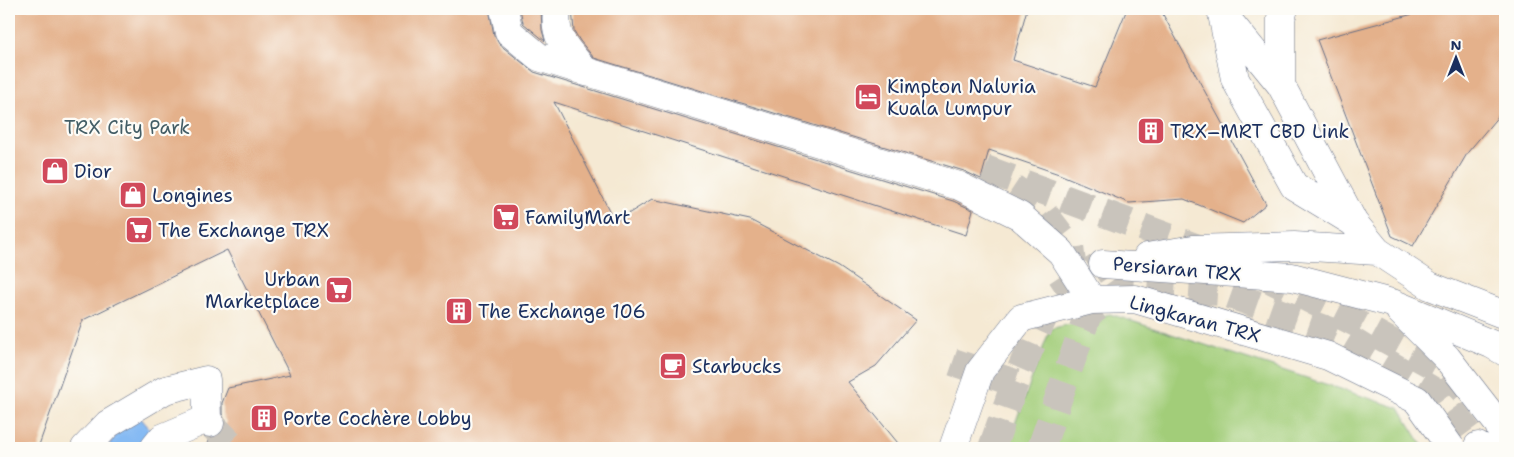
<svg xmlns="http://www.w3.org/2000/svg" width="1514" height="457" font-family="'Shantell Sans',sans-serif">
<rect width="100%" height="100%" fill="#fdfcf7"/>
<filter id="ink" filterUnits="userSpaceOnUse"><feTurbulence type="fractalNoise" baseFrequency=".02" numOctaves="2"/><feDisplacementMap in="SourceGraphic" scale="10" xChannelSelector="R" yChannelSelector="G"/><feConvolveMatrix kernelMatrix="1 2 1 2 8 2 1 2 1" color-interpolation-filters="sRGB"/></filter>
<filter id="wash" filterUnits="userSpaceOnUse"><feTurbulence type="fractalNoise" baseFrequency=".0096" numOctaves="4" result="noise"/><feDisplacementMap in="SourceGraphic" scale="20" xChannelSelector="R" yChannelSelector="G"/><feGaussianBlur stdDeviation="1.12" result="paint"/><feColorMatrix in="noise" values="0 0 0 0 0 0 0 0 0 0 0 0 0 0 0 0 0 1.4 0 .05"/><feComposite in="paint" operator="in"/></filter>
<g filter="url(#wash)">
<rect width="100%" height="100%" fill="#f5e9d3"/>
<!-- green -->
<path fill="#a2cd79" stroke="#5e7e6c" d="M1110,314L1399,408L1424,448H1006L1050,329Z"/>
<!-- water -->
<path fill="#85baf3" stroke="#5074a8" d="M138,415L156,436L144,448H108L114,437Z"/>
<g id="blocks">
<!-- building -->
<path fill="#e4b18b" d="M9,9H489L494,35L499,44L534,72L953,201L973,210L966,235L554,102L615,222L652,199L750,220L839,267L916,320L876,366L848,382L902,448H206L210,438L219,436L224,429L226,422L222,414V403L228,388L290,375L227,250L83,320L38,448H9Z
M520,9H541L542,30L545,41L523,23Z
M572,9H1027L1013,60L1095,87L1127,9H1160L1266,204L1243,223L1184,199L1129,203L1059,174L989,150L981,179L964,171L594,58L580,41L574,31Z
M1411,9H1505V108L1468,152L1413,246L1392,236L1317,40L1413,14Z"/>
</g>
</g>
<g filter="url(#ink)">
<use href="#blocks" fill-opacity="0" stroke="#677087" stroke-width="1"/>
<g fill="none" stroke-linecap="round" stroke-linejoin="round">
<!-- minor-tunnel -->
<path stroke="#c9c4bc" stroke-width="28" stroke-dasharray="28 14" stroke-linecap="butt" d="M985,169L1206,251
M1013,188L1037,204L1070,247L1072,263
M1262,275L1358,324L1447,373L1464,391
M953,362L1015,383
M210,423L235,448
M992,448L1015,383L1052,298L1103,264
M1041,448L1088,314L1129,286L1222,292L1342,335L1440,395L1478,446"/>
<!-- minor casing -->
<g stroke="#677087" stroke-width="29">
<path id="minor" d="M504,9L509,32L539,57L959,186
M557,9C553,40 567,49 586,72
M1221,9L1235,79L1294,186L1353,222
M1284,9L1281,18V85L1354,223L1377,251L1430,286L1505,315
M1223,14L1281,85
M1147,257L1193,249L1294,246L1377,251
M1103,264L1292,277L1392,303L1491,344L1505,352
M1400,311L1447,358L1499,425L1505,446
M1478,446L1479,448
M85,448L108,424L165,390L206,380L207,419L210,423
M154,448L162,438L207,419"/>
</g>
<!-- minor -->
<use href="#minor" stroke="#fff" stroke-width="28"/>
<!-- minor-bridge casing -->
<g stroke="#677087" stroke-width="29" stroke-linecap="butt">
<path id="minor-bridge" d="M959,186L1020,216L1061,252L1092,300
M953,448L980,371L1021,318L1092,300L1135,299L1328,356L1417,400L1451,448"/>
</g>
<!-- minor-bridge -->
<use href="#minor-bridge" stroke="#fff" stroke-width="28"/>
</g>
</g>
<!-- icons -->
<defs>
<g id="hotel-square" transform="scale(1.4375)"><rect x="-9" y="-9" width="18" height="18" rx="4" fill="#d1495b" stroke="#fdfcf7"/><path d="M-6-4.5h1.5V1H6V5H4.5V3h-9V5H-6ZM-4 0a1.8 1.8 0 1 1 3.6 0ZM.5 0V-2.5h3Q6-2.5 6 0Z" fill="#fff"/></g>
<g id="building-square" transform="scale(1.4375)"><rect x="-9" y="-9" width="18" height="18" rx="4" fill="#d1495b" stroke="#fdfcf7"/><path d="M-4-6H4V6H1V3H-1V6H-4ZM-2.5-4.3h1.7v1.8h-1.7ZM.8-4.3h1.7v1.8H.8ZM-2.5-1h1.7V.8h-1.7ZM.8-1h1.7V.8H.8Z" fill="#fff"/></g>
<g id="shop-square" transform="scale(1.4375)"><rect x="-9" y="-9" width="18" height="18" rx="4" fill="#d1495b" stroke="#fdfcf7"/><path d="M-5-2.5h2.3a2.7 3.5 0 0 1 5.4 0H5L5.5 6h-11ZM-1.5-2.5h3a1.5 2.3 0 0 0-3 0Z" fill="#fff"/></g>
<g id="supermarket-square" transform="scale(1.4375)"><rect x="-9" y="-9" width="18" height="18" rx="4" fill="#d1495b" stroke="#fdfcf7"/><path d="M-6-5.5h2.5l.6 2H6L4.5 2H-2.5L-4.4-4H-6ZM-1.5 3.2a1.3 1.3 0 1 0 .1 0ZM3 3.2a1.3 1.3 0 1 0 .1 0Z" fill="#fff"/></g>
<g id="cafe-square" transform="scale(1.4375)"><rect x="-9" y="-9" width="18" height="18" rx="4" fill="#d1495b" stroke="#fdfcf7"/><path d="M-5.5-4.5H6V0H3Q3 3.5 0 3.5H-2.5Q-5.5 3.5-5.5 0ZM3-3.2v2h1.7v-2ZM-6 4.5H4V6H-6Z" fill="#fff"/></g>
</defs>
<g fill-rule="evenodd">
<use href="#hotel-square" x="868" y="97"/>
<use href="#building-square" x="1151" y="131"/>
<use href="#shop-square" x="55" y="171"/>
<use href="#shop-square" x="133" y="195"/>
<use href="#supermarket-square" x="506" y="217"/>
<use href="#supermarket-square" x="139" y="230"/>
<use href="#supermarket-square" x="339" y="290"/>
<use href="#building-square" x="459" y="311"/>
<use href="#cafe-square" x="673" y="366"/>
<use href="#building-square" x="264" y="418"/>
</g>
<g text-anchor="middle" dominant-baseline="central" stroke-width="4.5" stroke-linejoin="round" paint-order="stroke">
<!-- poi labels -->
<g font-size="19" fill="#1b2f5e" stroke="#fdfcf7" text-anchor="start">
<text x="887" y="86">Kimpton Naluria<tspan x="887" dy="22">Kuala Lumpur</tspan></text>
<text x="1170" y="131">TRX–MRT CBD Link</text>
<text x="74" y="171">Dior</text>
<text x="152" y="195">Longines</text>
<text x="525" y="217">FamilyMart</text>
<text x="158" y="230">The Exchange TRX</text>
<text x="320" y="279" text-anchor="end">Urban<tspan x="320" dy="22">Marketplace</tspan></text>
<text x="478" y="311">The Exchange 106</text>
<text x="692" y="366">Starbucks</text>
<text x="283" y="418">Porte Cochère Lobby</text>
</g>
<!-- park labels -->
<g font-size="19" fill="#445e66" stroke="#fdfcf7">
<text x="127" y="127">TRX City Park</text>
</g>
<!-- street labels -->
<g font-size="19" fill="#1b2f5e" stroke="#fdfcf7">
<text transform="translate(1177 269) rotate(5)">Persiaran TRX</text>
<text transform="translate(1195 319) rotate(15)">Lingkaran TRX</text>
</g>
</g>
<!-- margin -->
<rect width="1514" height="457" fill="none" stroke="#fdfcf7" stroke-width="30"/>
<!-- north arrow -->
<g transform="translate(1456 58)" stroke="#fdfcf7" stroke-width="4" paint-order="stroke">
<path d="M0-4L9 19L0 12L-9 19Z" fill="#1b2f5e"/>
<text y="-8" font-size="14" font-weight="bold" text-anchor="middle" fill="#1b2f5e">N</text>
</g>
</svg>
